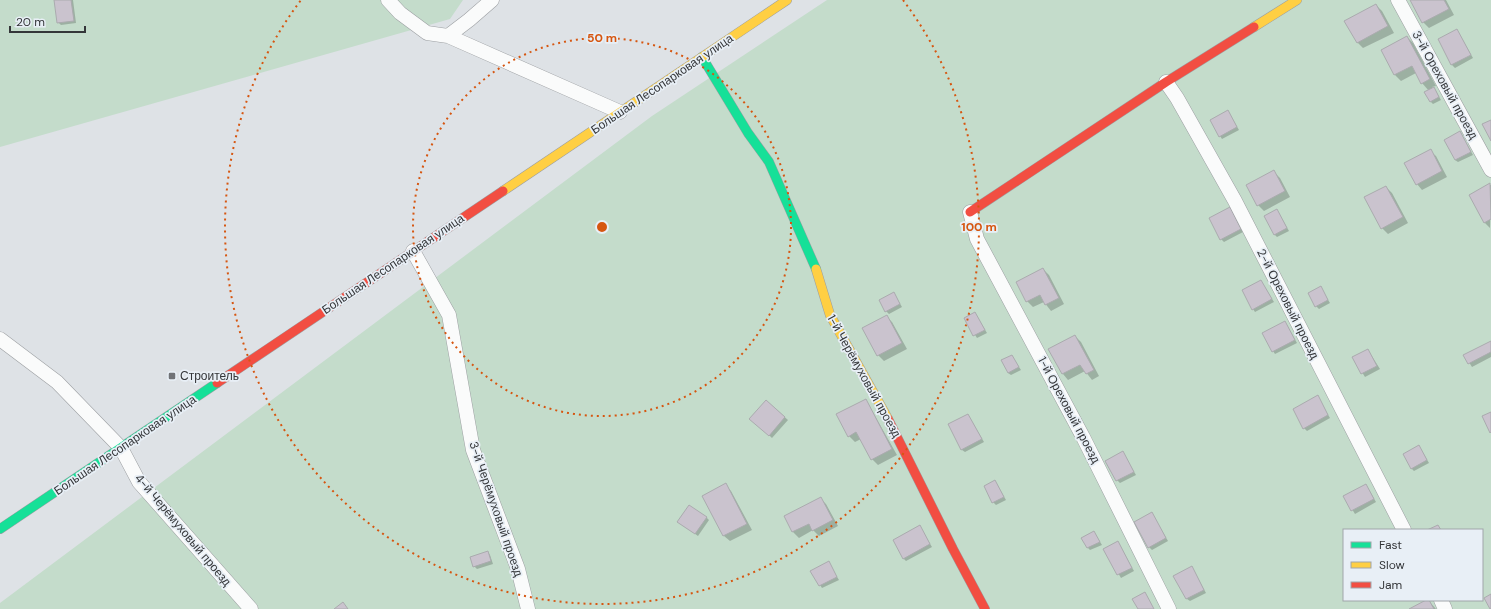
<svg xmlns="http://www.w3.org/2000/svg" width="1491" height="609" font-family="'DM Sans',sans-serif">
<rect width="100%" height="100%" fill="#dee2e6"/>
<!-- green -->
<path fill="#c4dccb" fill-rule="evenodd" d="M0,0H463L450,19L0,147Z
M827,0H1491V609H0V603L652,116ZM1344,530H1482V600H1344Z"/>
<!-- shadow -->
<path fill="#0003" d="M55,0H73L76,23L61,25L58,22Z
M1411,0H1446L1454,15L1429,28L1423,22Z
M1376,5L1382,11L1394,33L1363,48L1357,42Z
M1457,30L1473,58L1455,68L1452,65L1439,40Z
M1407,37L1413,43L1436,86L1432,87L1436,91L1441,100L1433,104L1430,101L1429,91L1422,83L1416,73L1401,81L1395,75L1382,50Z
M1228,111L1239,130L1222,139L1220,136Z
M1460,132L1473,155L1458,162L1455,160Z
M1430,151L1436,156L1447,177L1422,190L1417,184Z
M1274,172L1280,178L1290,197L1264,211L1258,205L1248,185Z
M1490,185H1491L1490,228L1484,222L1470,195Z
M1386,187L1392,193L1408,223L1388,234L1382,228Z
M1230,208L1243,232L1224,242L1221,239Z
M1277,210L1289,231L1277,237L1274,234Z
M1043,269L1049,275L1064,304L1051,311L1044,302L1033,307L1027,301L1017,283Z
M1261,281L1274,302L1255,312L1253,309Z
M1321,288L1330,303L1319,309L1316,306Z
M894,293L902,307L889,314L886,311Z
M975,313L987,333L977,338L965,319Z
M886,316L892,322L907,349L884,361L878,355Z
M1285,322L1297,343L1275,354L1273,351Z
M1075,336L1081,342L1099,376L1092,380L1085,371L1068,380L1063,374Z
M1491,342V357L1472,367L1465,356Z
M1368,350L1380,369L1365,377L1353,358Z
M1012,356L1021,370L1011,375L1008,373Z
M1318,397L1330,418L1307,431L1304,428Z
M866,400L897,455L878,465L872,459L861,439L855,442L849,436Z
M766,401L788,420L772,438L754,421Z
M968,415L984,442L965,452L962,450L949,425Z
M1419,446L1429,463L1414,471L1411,468Z
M1123,453L1136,475L1120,483L1117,480Z
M995,481L1006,500L996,505L993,502L985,486Z
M725,485L731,491L752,530L730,541L724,536L703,496Z
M1368,488L1376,502L1355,514L1344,496Z
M820,498L826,504L838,526L819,536L813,530L799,538L793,532L785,517Z
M1152,514L1168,541L1152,550L1149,547Z
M706,517L709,520L698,536L678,522Z
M920,527L932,547L906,561L903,558Z
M1094,532L1102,545L1090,550L1088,548Z
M1118,542L1134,571L1121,578L1104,549Z
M488,552L490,555L493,564L477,569L474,566Z
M828,562L839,580L822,588L820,585Z
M1192,567L1206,593L1190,601L1187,599Z
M1428,600L1436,609H1411Z"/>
<!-- building -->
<path fill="#cac3ce" stroke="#aaabae" d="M54,0H71L74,21L57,23Z
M1410,0H1444L1449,9L1422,23Z
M1376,4L1388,26L1357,43L1344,21Z
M1457,29L1471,55L1451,65L1438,39Z
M1407,36L1430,79L1421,84L1412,66L1394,75L1381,50Z
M1434,87L1439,97L1430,102L1424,92Z
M1228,110L1237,127L1219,137L1210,120Z
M1491,120V141L1482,124Z
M1460,131L1471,152L1455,160L1444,140Z
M1431,149L1442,171L1416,185L1404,163Z
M1274,170L1285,191L1257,206L1246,185Z
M1490,183L1491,219L1484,223L1469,195Z
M1386,186L1403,217L1381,229L1364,197Z
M1230,207L1241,229L1220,240L1209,218Z
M1277,209L1287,228L1274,235L1264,216Z
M1043,268L1059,298L1045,305L1040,295L1026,302L1016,282Z
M1261,280L1272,299L1252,310L1242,290Z
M1321,286L1328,300L1315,307L1308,293Z
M894,292L900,304L885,312L879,300Z
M975,312L985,330L973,336L964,318Z
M887,315L902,343L877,356L862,328Z
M1285,321L1295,340L1272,352L1262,333Z
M1075,335L1094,370L1086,374L1080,365L1062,374L1048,349Z
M1491,341V352L1468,364L1463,355Z
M1368,349L1377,366L1361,374L1352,357Z
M1012,355L1019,367L1008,373L1001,360Z
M1318,395L1328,415L1303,429L1293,409Z
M866,399L892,449L871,460L856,432L848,437L836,414Z
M766,400L785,417L769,436L749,419Z
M1491,412V432L1490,433L1482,416Z
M968,414L982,439L961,450L948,424Z
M1419,445L1427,460L1411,469L1403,454Z
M1123,451L1134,472L1116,481L1105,461Z
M995,480L1004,497L992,503L984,486Z
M726,483L747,524L723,536L702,496Z
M1366,484L1374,499L1351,511L1343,496Z
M821,497L833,520L812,531L809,524L792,532L784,516Z
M689,505L707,517L695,534L677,522Z
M1152,512L1166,538L1148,548L1134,522Z
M920,525L930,544L903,559L893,540Z
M1438,525L1441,530H1427Z
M1094,531L1100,542L1087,548L1081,538Z
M1118,541L1132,568L1117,575L1103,549Z
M488,551L491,561L473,567L470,557Z
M829,561L837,577L819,586L810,571Z
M1192,566L1204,590L1186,599L1173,576Z
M1145,592L1154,609H1138L1132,599Z
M1491,594V609H1490L1484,598Z
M1426,600H1429L1434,609H1409Z
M343,602L348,609H334Z"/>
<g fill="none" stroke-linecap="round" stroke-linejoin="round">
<!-- lane casing -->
<g stroke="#9c9fa2" stroke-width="15">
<path id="lane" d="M388,0L400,13L427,33L448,36L469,20L492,0
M1398,0L1491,170
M448,36L620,112
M1166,82L1177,98L1235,201L1404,530
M970,212L977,239L1083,437L1169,609
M413,251L449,315L473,450L518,569L528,609
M0,339L57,382L121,448L139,482L251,609
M1441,600L1445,609"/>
</g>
<!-- fast casing -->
<g stroke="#9c9fa2" stroke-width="10">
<path id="fast" d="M702,57L748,133L769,162L816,269
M0,529L217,383"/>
</g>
<!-- slow casing -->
<g stroke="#9c9fa2" stroke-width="10">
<path id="slow" d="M1254,27L1297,0
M503,191L787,0
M816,269L830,315L888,419"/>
</g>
<!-- jam casing -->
<g stroke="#9c9fa2" stroke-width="10">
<path id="jam" d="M970,212L1166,82L1254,27
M217,383L503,191
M888,419L953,549L985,609"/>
</g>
<!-- lane -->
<use href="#lane" stroke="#fafbfb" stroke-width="14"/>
<!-- fast -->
<use href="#fast" stroke="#16e098" stroke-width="9"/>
<!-- slow -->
<use href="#slow" stroke="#ffcf43" stroke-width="9"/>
<!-- jam -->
<use href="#jam" stroke="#f24e42" stroke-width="9"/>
</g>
<!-- distance rings -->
<g fill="none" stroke="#d65610" stroke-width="2" stroke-dasharray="2 4">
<circle cx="602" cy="227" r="189"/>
<path d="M903 0A377 377 0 1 1 301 0"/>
</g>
<!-- markers -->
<rect fill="#707276" stroke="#e8eff6" stroke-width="1.5" x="168" y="372" width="8" height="8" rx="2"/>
<g text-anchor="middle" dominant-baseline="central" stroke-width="3.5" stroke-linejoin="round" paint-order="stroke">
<!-- street labels -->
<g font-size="12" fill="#343639" stroke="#e8eff6">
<text transform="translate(662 84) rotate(-34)">Большая Лесопарковая улица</text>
<text transform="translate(1445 85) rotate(61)">3-й Ореховый проезд</text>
<text transform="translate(393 264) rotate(-34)">Большая Лесопарковая улица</text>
<text transform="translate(1288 304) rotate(63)">2-й Ореховый проезд</text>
<text transform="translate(864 376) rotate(61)">1-й Черёмуховый проезд</text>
<text transform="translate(1069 410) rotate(62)">1-й Ореховый проезд</text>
<text transform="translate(125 445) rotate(-34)">Большая Лесопарковая улица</text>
<text transform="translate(496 509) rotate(71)">3-й Черёмуховый проезд</text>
<text transform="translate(183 530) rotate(50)">4-й Черёмуховый проезд</text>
</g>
<!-- poi labels -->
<g font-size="12" fill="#343639" stroke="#e8eff6" text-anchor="start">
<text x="180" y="376">Строитель</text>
</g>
</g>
<circle cx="602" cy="227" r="6" fill="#d65610" stroke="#e8eff6" stroke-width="2"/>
<g font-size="12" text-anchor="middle" font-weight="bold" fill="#d65610" stroke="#e8eff6" stroke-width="3.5" stroke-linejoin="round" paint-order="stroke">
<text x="602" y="42">50 m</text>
<text x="979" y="231">100 m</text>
</g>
<!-- legend -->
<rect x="1343" y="529" width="140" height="72" fill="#e8eff6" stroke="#a0a5aa"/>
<rect x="1351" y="542" width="20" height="6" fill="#16e098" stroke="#a0a5aa"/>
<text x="1379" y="549" font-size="12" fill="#343639">Fast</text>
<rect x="1351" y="562" width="20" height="6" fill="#ffcf43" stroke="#a0a5aa"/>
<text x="1379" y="569" font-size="12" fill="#343639">Slow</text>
<rect x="1351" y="582" width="20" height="6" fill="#f24e42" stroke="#a0a5aa"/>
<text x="1379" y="589" font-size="12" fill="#343639">Jam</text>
<!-- scale -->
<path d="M10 26v6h75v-6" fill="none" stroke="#343639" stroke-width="2"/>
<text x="16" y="26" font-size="12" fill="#343639" stroke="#e8eff6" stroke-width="3" paint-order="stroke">20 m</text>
</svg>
